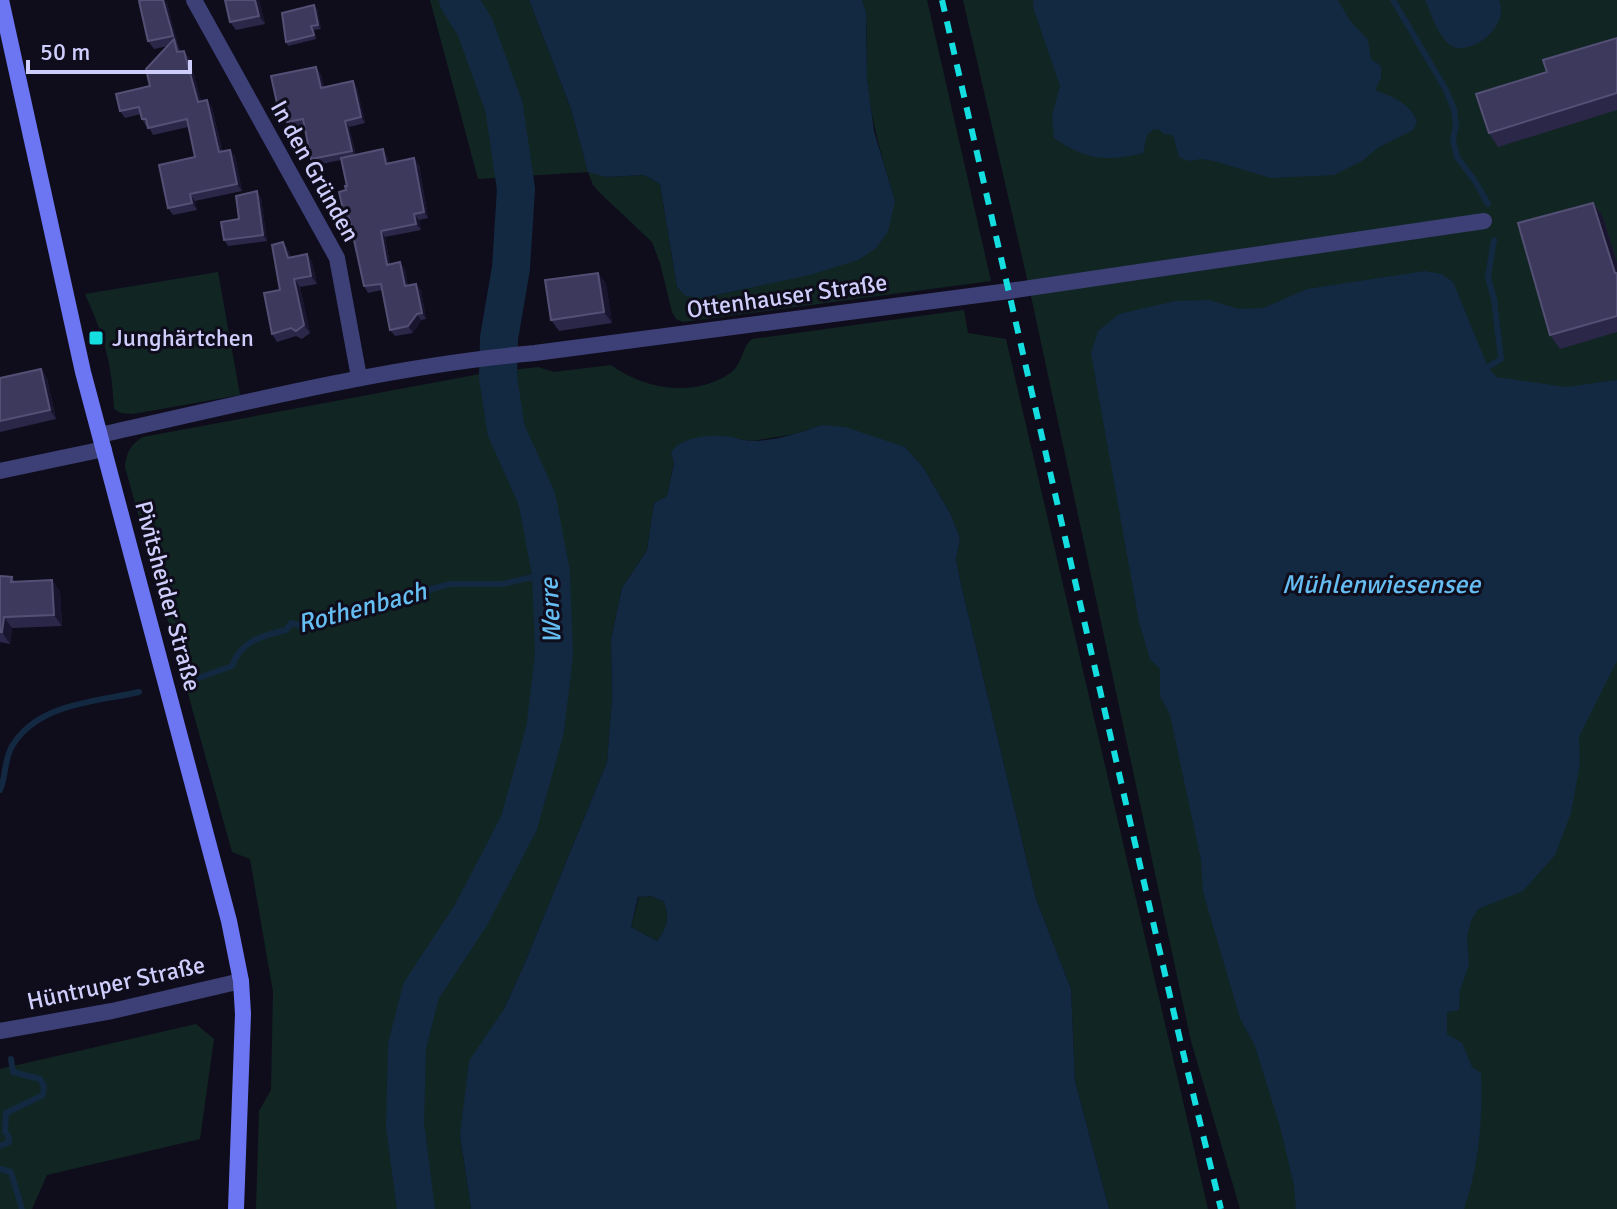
<svg xmlns="http://www.w3.org/2000/svg" width="1617" height="1209" font-family="Signika,sans-serif">
<rect width="100%" height="100%" fill="#0f0d1c"/>
<!-- green -->
<path fill="#112623" d="M430,0H529L571,109L588,171L608,177L644,175L660,184L677,287L702,298L739,290L895,201C883,161 871,122 867,80C865,54 870,25 862,0H927L991,281L683,322L676,319L672,312L660,263L652,242L600,193L593,185L588,172L478,179Z
M963,0H1617V1209H1240L1191,1041L1031,296Z
M218,272L240,395L133,414L121,413L114,409C112,363 104,336 85,294Z
M964,310L968,333L1006,339L1208,1209H1109L1075,1081L1071,989L1036,899L960,580L956,559L960,538L950,513L923,467L905,447L822,425L795,434L752,441L722,436L671,453L674,462L667,496L654,503L647,550L622,588L611,639L612,699L607,762L524,965L504,1009L460,1135L471,1209H256L259,1111L271,1090L273,992L250,859L232,852L125,467C127,452 130,445 143,437L480,374L538,367L554,372L611,365C643,389 693,398 729,374C743,365 741,348 752,339Z
M651,896L664,902C670,919 667,927 657,941L631,927L639,897Z
M196,1024L214,1039L200,1139L47,1175L32,1209H0V1069Z"/>
<!-- water -->
<path fill="#122941" fill-rule="evenodd" d="M529,0H862L866,12L867,79L874,131L895,201L888,232L876,248L858,260L810,275L702,298L686,296L677,287L660,184L644,175L607,177L588,172L571,109Z
M1033,0H1338L1349,19L1368,40L1371,59L1381,66V78L1375,90C1391,96 1412,104 1417,122L1413,130L1379,147L1362,161L1334,175L1271,178L1214,161L1201,159L1189,161L1179,157L1173,135L1164,134L1160,130L1154,129L1147,135L1143,153C1106,162 1086,160 1054,138L1052,116L1060,86L1034,10Z
M1425,0H1499C1511,28 1468,58 1450,45C1437,35 1432,15 1425,0Z
M1425,271L1442,274L1453,282L1488,367L1496,377L1566,387L1617,380V661L1579,737L1580,763L1571,813L1555,855L1523,891L1478,909L1471,921L1467,937L1469,965L1460,990L1459,1010L1447,1012V1034L1462,1043L1472,1067L1481,1073C1483,1118 1479,1166 1464,1209H1296L1294,1185L1280,1127L1255,1046L1240,1018L1203,892L1201,860L1170,715L1160,696V669L1150,659L1139,622L1091,353L1098,331L1119,314L1175,301L1209,300L1239,309L1263,308L1307,289Z
M822,425L845,427L905,447L923,467L950,513L960,538L956,559L960,580L1036,899L1071,989L1075,1081L1109,1209H471L460,1135L469,1061L504,1009L524,965L607,762L612,699L611,639L622,588L647,550L654,503L667,496L674,463L671,453C679,438 706,435 722,436C733,436 743,441 754,441C777,440 800,433 822,425ZM651,896L664,902C670,919 667,927 657,941L631,927L638,897Z"/>
<g fill="none" stroke-linecap="round" stroke-linejoin="round">
<!-- stream -->
<path stroke="#122941" stroke-width="6" d="M1393,0L1446,90L1454,109L1456,125L1453,140L1457,157L1475,181L1488,204
M1488,367L1501,359L1494,299L1488,277L1494,240
M190,681L232,666C241,641 261,636 286,630L291,623L299,625L345,608L370,611L399,598L450,584H502L551,573
M0,790C6,777 4,762 11,748C36,703 96,702 139,692
M0,1146L9,1142V1137L5,1132L6,1113L43,1095L44,1086L40,1079L13,1072L11,1059
M0,1169L11,1172L22,1209"/>
<!-- river -->
<path stroke="#122941" stroke-width="38" d="M416,1209L405,1125L407,1046L421,991L471,915L519,823L545,730L554,655L551,573L537,499L506,430L498,377L499,338L511,268L516,189L504,107L475,27L458,0"/>
<!-- minor -->
<path stroke="#3c4077" stroke-width="16" d="M194,0L337,258L359,377
M100,435C244,403 388,366 535,353L1009,291L1484,221
M0,471L104,449"/>
<!-- tertiary -->
<path stroke="#3c4077" stroke-width="16" d="M0,1031L112,1011L241,981"/>
<!-- secondary -->
<path stroke="#6d76f2" stroke-width="16" d="M1,0L83,372L229,921L241,981L243,1014L236,1209"/>
<!-- rail -->
<path stroke="#14dee0" stroke-width="6" stroke-dasharray="12 10" stroke-linecap="butt" d="M942,0L1181,1044L1221,1209"/>
</g>
<!-- wall -->
<path fill="#2b2749" d="M259,0L265,24L236,30L230,22Z
M167,3L177,43L180,51L189,57L201,101L212,107L222,151L230,150L235,156L242,191L195,201L197,210L173,215L168,208L195,157L188,127L153,135L148,126H146L142,119L141,114L125,118L120,111L150,86L168,46L154,49L148,41Z
M317,8L321,29L314,30L316,39L288,46L286,42Z
M1617,38V110L1498,147L1489,133L1547,72Z
M321,74L324,87L357,88L365,123L349,127L356,155L387,156L389,163L419,164L428,218L419,220L421,230L385,237L390,265L400,262L405,269L408,286L421,290L426,319L421,320L413,333L395,336L390,330L382,290L368,293L364,286L351,224L349,225L345,218L347,186L341,160L316,165L311,159L304,126L291,128L287,122L284,109H282L277,103Z
M261,198L267,241L228,246L224,240L239,219Z
M1593,203L1603,217L1617,263V332L1560,349L1550,335Z
M283,242L288,250L291,257L307,254L312,262L317,284L300,287L310,333L302,339L296,336L277,342L272,334L280,290Z
M598,273L606,284L612,323L559,331L551,320Z
M41,369L47,378L56,419L0,432V378Z
M0,576L12,577L15,582L52,580L60,592L62,626L12,628L10,644L0,642Z"/>
<!-- shaded-wall -->
<path fill="#19152f" d="M163,0H165L167,3L178,43L173,36Z
M255,0H259L265,24L259,16Z
M314,5L317,8L321,29L318,25Z
M184,51L189,57L203,109L198,102Z
M316,67L321,74L326,94L321,88Z
M353,81L357,88L365,123L361,117Z
M207,100L212,107L223,159L219,152Z
M345,121L349,127L356,157L352,151Z
M383,149L387,156L390,170L386,164Z
M230,150L235,156L242,191L237,184Z
M414,158L419,164L428,218L424,212Z
M257,191L261,198L267,241L263,235Z
M190,194L195,201L197,210L192,203Z
M1593,203L1603,217L1617,263V277L1615,273Z
M414,214L419,220L421,230L416,224Z
M381,231L385,237L391,272L387,265Z
M283,242L288,250L293,265L288,258Z
M307,254L312,262L317,284L311,276Z
M400,262L405,269L409,292L405,286Z
M598,273L606,284L612,323L604,312Z
M294,279L300,287L310,333L304,325Z
M416,284L421,290L426,319L422,313Z
M417,314L421,320L413,333L408,326Z
M41,369L47,378L56,419L50,410Z
M52,580L60,592L62,626L54,615Z
M4,617L12,628L10,644L2,632Z"/>
<!-- building -->
<path fill="#3d395c" stroke="#545075" stroke-width="2" d="M143,0H163L173,36L148,41L139,1Z
M225,0H255L259,16L230,22Z
M314,5L318,25L311,26L314,35L286,42L282,13Z
M1617,38V93L1489,133L1476,94L1547,72L1543,60Z
M174,39L177,52L184,51L198,102L207,100L219,152L230,150L237,184L190,194L192,203L168,208L159,165L195,157L187,119L148,128L146,119H142L139,107L120,111L116,94L150,86L146,69Z
M316,67L321,88L353,81L361,117L345,121L352,151L311,159L303,119L287,122L282,102L277,103L271,76Z
M383,149L386,164L414,158L424,212L414,214L416,224L381,231L387,265L400,262L405,286L416,284L422,313L417,314L408,326L390,330L381,284L364,286L349,217L345,218L339,192L346,190L345,186H347L341,158Z
M257,191L263,235L224,240L221,222L239,219L236,196Z
M1593,203L1615,273H1617V316L1550,335L1518,223Z
M283,242L288,258L307,254L311,276L294,279L304,325L296,331L291,328L272,334L264,293L280,290L272,245Z
M598,273L604,312L551,320L545,280Z
M41,369L50,410L0,421V378Z
M0,576L12,577L11,582L52,580L54,615L4,617L2,632H0Z"/>
<!-- markers -->
<rect fill="#14dee0" stroke="#0f0d1c" stroke-width="3" x="88" y="330" width="16" height="16" rx="4"/>
<g text-anchor="middle" dominant-baseline="central" stroke-width="6" stroke-linejoin="round" paint-order="stroke">
<!-- street labels -->
<g font-size="24" fill="#cecdfb" stroke="#0f0d1c">
<text transform="translate(315 171) rotate(61)">In den Gründen</text>
<text transform="translate(787 296) rotate(-8)">Ottenhauser Straße</text>
<text transform="translate(168 596) rotate(75)">Pivitsheider Straße</text>
<text transform="translate(116 983) rotate(-12)">Hüntruper Straße</text>
</g>
<!-- poi labels -->
<g font-size="24" fill="#cecdfb" stroke="#0f0d1c" text-anchor="start">
<text x="112" y="338">Junghärtchen</text>
</g>
<!-- water labels -->
<g font-size="26" font-style="italic" fill="#65bdf1" stroke="#0f0d1c">
<text x="1381" y="585">Mühlenwiesensee</text>
<text transform="translate(362 608) rotate(-15)">Rothenbach</text>
<text transform="translate(551 611) rotate(-93)">Werre</text>
</g>
</g>
<!-- scale -->
<path d="M28 60v12h162v-12" fill="none" stroke="#cecdfb" stroke-width="4"/>
<text x="40" y="60" font-size="24" fill="#cecdfb" stroke="#0f0d1c" stroke-width="6" paint-order="stroke">50 m</text>
</svg>
